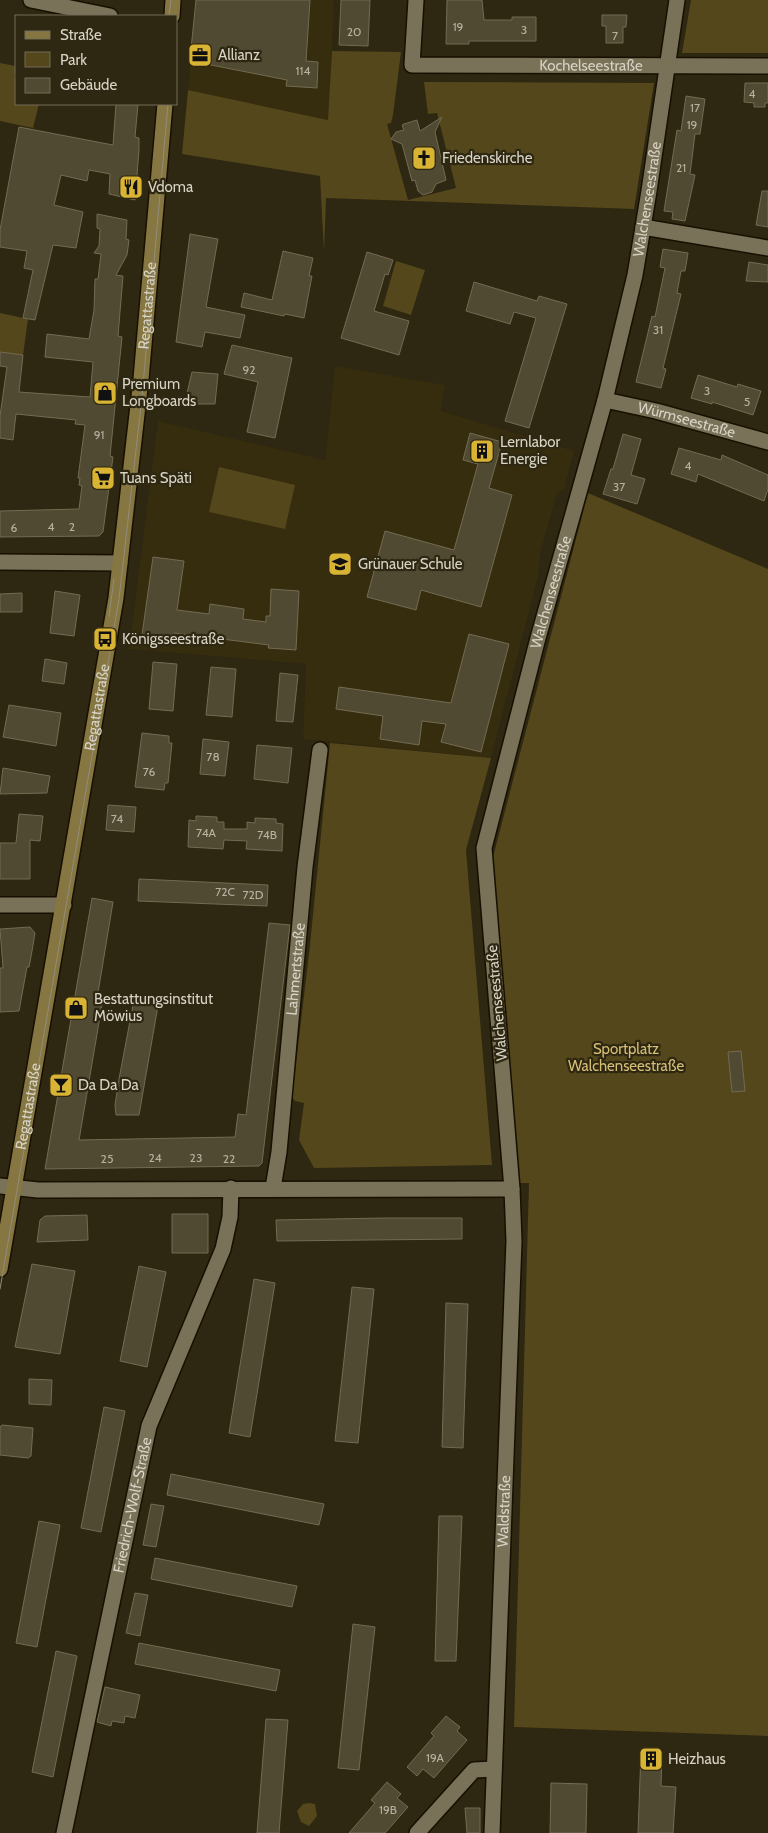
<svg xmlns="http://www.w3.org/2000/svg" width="768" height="1833" font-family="Cabin,sans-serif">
<rect width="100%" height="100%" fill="#2e2711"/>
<!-- built -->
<path fill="#362c0e" d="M195,0H334L329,120L188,90Z
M335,366L445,385L441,411L574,451L564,490L557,493L540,554L539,573L491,758L303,739L306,664L129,649L158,421L325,460Z"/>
<!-- green -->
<path fill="#54471b" d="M691,0H768V53H682Z
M332,51L401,52L393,115L391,123L387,124L408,200L456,188L437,113L428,114L424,82L654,83L634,209L326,198L324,252L320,176L182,154L188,90L328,120Z
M0,63L16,66L14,78H16V104H39L33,128L0,121Z
M396,261L425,270L411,315L383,306Z
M0,313L28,319L23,355L0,352Z
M219,467L295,485L285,529L209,512Z
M588,493L768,569V1736L514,1727L529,1183H519L493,857Z
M330,743L491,758L466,850L492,1165L314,1168L299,1140L304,1103L295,1101L292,1097L310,945Z
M310,1803L315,1804L317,1816L309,1826L301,1822L297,1811L303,1804Z"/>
<!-- building -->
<path fill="#514a32" stroke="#736b52" d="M196,0H310L306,61L318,62L317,88L286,86L287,80L201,63L191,49Z
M341,0H370L368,46L339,45Z
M447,0H482L484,20H512V17H536V41H469V44H446Z
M602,15H627L626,27H623V43H606V26H602Z
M745,83H768V103H765V107H754V103L744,102Z
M686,96L705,99L700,134H695L690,174L695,175L685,221L672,219L673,212L664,211L677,130L681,131Z
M116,104H138L135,137L139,138V150L135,200L109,194L110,174L89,170L87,181L61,175L54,205L83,212L76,248L53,245L35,320L23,318L33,270L24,268L27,251L0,247V230L19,127L113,145Z
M442,117L435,132L446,180L436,184L432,192L423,195L418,191L415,180L412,181L402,144L391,139L396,132L404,130L402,125L404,124L417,120L420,131Z
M762,191H768V227L756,225Z
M97,214L127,220L126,239L129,240L127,255L116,275L123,276L118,336L122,337L110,456L113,457L103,532L99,536L0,537V511L79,509L82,486L79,485L80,478H78L85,425L75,424L76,420L16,414L13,440L0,438V416L7,367L0,366V352L23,355L19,392L90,397L93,362L45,357L47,334L89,339L94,310L95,279H98L101,254L94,253L99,246L100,229L97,228Z
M190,234L218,239L206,307L245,315L240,338L205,332L202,347L176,342Z
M663,249L688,253L685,271H681L677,293L681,294L663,368L666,369L661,388L636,382L652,316L655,317L665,268L660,267Z
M283,251L313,258L309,276H312L304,318L285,314L284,316L241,307L244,293L272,300Z
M367,252L393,260L388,275L385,274L374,311L409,321L399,355L341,338Z
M749,262L768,265V282L746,281Z
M474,282L537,301L539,296L567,304L529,428L505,421L536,318L514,312L510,324L466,311Z
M232,345L292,358L275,438L247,432L258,382L224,374Z
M192,372L218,374L215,404H189L190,394L187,393Z
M698,375L737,387L738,384L761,391L753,415L712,402V404L691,398Z
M470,433L502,442L489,488L512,495L481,607L421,590L416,610L367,597L385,531L454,550L478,464L463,460Z
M623,434L641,439L631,475L645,479L637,504L603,494L611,469H613Z
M679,448L721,460L722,455L768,475V489L764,501L698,474L696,482L671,474Z
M153,557L184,561L177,610L209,614L210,604L244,609L243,619L266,622V616H270L271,589L299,591L296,650L268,648L269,645L174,633L173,639L142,635Z
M55,591L80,595L74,636L50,633Z
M22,593V612H0V594Z
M469,634L509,644L481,752L441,742L446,724L422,721L419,745L380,739L383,716L336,709L339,687L451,703Z
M45,659L67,663L64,684L42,681Z
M153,662L177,664L173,711L149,709Z
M211,667L236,669L232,717L206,715Z
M280,673L298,675L293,722L276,721Z
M9,705L61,713L56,746L3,737Z
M142,733L169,736V743H172L168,783H165L164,790L135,787Z
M203,739L229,742L225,776L200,774Z
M257,745L292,748L288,783L254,779Z
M3,768L50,776L47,793L0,794Z
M108,805L136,807L134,832L106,830Z
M19,814L43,816L40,841L30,840V879H0V843H16Z
M196,816L217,817V822H224V829H247V822L255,823V818L276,819V823L283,824L282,851L246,849L247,841L224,840L223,849L188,847L189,820L196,821Z
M139,879L268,885L267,906L138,901Z
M92,898L113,902L97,999H103L79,1140L235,1137L238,1114L246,1115L269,923L290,925L262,1163L259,1166L45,1169Z
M30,927L35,933L32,951L29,967H27L19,1011L0,1012V968H3L0,929Z
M134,1000H159L139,1115H116L115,1105L119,1079Z
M741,1051L745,1091L732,1092L728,1052Z
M172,1214H208V1253H172Z
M87,1215L88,1240L37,1242L40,1220L45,1216Z
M384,1218H462V1239L277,1241L276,1220Z
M32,1264L75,1271L60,1354L15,1347Z
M139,1266L166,1272L147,1367L120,1361Z
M254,1279L275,1283L250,1437L229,1433Z
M352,1287L374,1289L358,1443L335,1441Z
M446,1303L468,1304L463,1448L442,1447Z
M29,1379L52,1380L51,1405L29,1404Z
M104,1407L125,1411L101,1532L81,1528Z
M2,1425L33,1428L31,1456L28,1458L0,1455V1427Z
M171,1474L324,1504L319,1525L167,1495Z
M151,1504L164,1506L156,1547L143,1545Z
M439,1516H462L456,1661H435Z
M39,1521L60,1525L37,1647L16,1643Z
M155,1558L297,1586L292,1607L151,1579Z
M135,1593L148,1595L140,1636L126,1633Z
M353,1624L375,1627L359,1770L338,1768Z
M139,1643L280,1670L276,1691L135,1664Z
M56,1651L77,1656L53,1777L32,1772Z
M105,1687L140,1695L135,1718L125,1716L124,1723L112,1721L111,1726L97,1722Z
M446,1716L460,1727L457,1731L467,1740L434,1778L423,1769L417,1776L407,1767L434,1736L431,1733Z
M266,1719L288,1720L279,1833H257Z
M641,1752L662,1753L661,1786L676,1787L673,1833H638Z
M387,1782L401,1794L397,1798L408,1807L385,1833H349L375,1803L371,1800Z
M551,1783L587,1784L586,1833H550Z
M465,1808H480V1833H467Z"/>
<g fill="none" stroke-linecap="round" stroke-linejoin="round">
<!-- street casing -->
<g stroke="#171000" stroke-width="18">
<g id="street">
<path d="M31,0L110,16"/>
<path id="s1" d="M416,0L412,65L768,66"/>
<path d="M643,227L768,248"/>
<path id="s2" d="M605,400L656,411L768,442"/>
<path d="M0,562L120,563"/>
<path d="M0,905H64"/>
<path d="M0,1186L38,1190L512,1189"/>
<path id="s3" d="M273,1188L279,1152L305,867L320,750"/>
<path id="s4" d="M64,1833L149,1426L223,1249L230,1217L231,1188"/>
<path d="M417,1833L474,1770L494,1769"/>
<path id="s5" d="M492,1833L514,1241L512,1189L484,848L538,638L605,400L635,275L649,191L677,0"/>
</g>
</g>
<!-- secondary casing -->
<g stroke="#171000" stroke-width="18">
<g id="secondary">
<path d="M172,16L173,0"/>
<path id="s6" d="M0,1269L116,598L141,379L165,104"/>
</g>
</g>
<!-- street -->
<use href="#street" stroke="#797158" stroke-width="15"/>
<!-- secondary -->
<use href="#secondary" stroke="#857642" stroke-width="15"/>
<!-- tram -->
<path stroke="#928d7c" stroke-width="1" d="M169,16L171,0
M109,616L114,579
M0,1289L119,599L142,397L168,104"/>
</g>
<!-- icons -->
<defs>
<g id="office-square" transform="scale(1.25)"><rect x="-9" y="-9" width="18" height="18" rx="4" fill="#d9b334" stroke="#2e2711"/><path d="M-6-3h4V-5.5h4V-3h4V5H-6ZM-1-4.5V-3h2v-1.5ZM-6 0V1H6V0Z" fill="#111"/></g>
<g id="church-square" transform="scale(1.25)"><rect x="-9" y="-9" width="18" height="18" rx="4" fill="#d9b334" stroke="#2e2711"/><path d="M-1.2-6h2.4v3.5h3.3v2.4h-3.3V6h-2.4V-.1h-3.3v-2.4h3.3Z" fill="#111"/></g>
<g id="restaurant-square" transform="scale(1.25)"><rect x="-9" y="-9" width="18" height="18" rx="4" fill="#d9b334" stroke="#2e2711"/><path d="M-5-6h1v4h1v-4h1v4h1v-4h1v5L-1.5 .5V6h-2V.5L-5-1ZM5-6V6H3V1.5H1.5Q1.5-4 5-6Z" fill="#111"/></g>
<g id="shop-square" transform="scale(1.25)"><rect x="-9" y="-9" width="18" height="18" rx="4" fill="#d9b334" stroke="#2e2711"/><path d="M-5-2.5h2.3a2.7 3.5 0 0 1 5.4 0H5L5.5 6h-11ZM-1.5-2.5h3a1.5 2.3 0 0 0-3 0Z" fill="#111"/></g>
<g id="building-square" transform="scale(1.25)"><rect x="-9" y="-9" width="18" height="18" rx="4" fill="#d9b334" stroke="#2e2711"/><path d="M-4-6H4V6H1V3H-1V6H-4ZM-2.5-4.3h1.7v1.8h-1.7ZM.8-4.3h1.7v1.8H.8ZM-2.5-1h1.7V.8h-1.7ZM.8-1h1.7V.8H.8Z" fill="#111"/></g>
<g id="supermarket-square" transform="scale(1.25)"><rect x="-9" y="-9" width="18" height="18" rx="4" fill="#d9b334" stroke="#2e2711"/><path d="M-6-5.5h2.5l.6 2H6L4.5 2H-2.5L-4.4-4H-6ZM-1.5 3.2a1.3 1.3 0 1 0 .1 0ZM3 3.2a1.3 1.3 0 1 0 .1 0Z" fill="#111"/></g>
<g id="school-square" transform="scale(1.25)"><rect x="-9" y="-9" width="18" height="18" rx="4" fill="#d9b334" stroke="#2e2711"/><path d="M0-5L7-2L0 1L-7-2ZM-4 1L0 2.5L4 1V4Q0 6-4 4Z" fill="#111"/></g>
<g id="bus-square" transform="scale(1.25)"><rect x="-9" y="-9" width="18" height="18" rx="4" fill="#d9b334" stroke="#2e2711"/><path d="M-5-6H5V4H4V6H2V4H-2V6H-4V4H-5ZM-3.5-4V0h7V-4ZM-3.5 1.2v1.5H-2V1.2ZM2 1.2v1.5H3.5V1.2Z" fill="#111"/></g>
<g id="bar-square" transform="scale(1.25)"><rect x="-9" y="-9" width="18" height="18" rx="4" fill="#d9b334" stroke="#2e2711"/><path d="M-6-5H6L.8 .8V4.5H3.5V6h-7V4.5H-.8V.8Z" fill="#111"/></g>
</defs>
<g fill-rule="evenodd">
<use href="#office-square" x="200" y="55"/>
<use href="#church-square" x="424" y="158"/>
<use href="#restaurant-square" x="131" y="187"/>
<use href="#shop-square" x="105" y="393"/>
<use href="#building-square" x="482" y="451"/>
<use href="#supermarket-square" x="103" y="478"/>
<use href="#school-square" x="340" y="564"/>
<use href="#bus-square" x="105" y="639"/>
<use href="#shop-square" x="76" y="1008"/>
<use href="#bar-square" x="61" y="1085"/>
<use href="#building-square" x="651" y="1759"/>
</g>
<g text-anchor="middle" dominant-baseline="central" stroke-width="4.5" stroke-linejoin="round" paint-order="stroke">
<!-- number labels -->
<g font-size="12" fill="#b6b1a0">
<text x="458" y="26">19</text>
<text x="524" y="29">3</text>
<text x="354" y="31">20</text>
<text x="615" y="35">7</text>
<text x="303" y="70">114</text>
<text x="752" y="93">4</text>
<text x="695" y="107">17</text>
<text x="692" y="124">19</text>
<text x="681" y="167">21</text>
<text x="658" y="329">31</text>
<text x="249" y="369">92</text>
<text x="707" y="390">3</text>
<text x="747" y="401">5</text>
<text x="99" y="434">91</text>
<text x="688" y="465">4</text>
<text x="619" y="486">37</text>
<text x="51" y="526">4</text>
<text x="72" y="526">2</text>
<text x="14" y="527">6</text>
<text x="213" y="756">78</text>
<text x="149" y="771">76</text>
<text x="117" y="818">74</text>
<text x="206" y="832">74A</text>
<text x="267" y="834">74B</text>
<text x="225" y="891">72C</text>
<text x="253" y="894">72D</text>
<text x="155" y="1157">24</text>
<text x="196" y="1157">23</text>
<text x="107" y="1158">25</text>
<text x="229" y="1158">22</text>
<text x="435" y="1757">19A</text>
<text x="388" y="1809">19B</text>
</g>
<!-- poi labels -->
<g font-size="15" fill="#d7d3c5" stroke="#2e2711" text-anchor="start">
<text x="218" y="55">Allianz</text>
<text x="442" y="158">Friedenskirche</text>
<text x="148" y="187">Vdoma</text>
<text x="122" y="384">Premium<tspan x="122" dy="17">Longboards</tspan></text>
<text x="500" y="442">Lernlabor<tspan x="500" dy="17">Energie</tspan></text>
<text x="120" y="478">Tuans Späti</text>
<text x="358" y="564">Grünauer Schule</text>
<text x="122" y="639">Königsseestraße</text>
<text x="94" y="999">Bestattungsinstitut<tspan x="94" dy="17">Möwius</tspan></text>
<text x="78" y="1085">Da Da Da</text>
<text x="668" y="1759">Heizhaus</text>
</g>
<!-- street labels -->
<g font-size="15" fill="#d7d3c5" stroke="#2e2711">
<text stroke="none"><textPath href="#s1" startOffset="244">Kochelseestraße</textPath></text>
<text stroke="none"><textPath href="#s5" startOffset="1656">Walchenseestraße</textPath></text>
<text stroke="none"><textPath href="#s6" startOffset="975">Regattastraße</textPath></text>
<text stroke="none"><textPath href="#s2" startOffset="84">Würmseestraße</textPath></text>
<text stroke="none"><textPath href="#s5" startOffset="1251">Walchenseestraße</textPath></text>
<text stroke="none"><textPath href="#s6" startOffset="570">Regattastraße</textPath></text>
<text stroke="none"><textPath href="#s3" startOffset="220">Lahmertstraße</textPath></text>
<text transform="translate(497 1003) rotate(-95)">Walchenseestraße</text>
<text stroke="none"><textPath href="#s6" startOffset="165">Regattastraße</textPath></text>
<text stroke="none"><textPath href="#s4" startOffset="335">Friedrich-Wolf-Straße</textPath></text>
<text stroke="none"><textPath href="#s5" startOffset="322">Waldstraße</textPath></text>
</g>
<!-- park labels -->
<g font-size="15" fill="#d6be75" stroke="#2e2711">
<text x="626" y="1049">Sportplatz<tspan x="626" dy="17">Walchenseestraße</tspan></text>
</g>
</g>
<!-- legend -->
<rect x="15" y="15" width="162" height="90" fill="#2e2711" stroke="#726c59"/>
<rect x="25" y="31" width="25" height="8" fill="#857642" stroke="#726c59"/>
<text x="60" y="40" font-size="15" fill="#d7d3c5">Straße</text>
<rect x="25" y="52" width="25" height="15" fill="#54471b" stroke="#726c59"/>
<text x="60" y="65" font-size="15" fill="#d7d3c5">Park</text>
<rect x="25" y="78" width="25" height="15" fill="#514a32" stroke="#726c59"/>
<text x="60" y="90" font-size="15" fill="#d7d3c5">Gebäude</text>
</svg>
